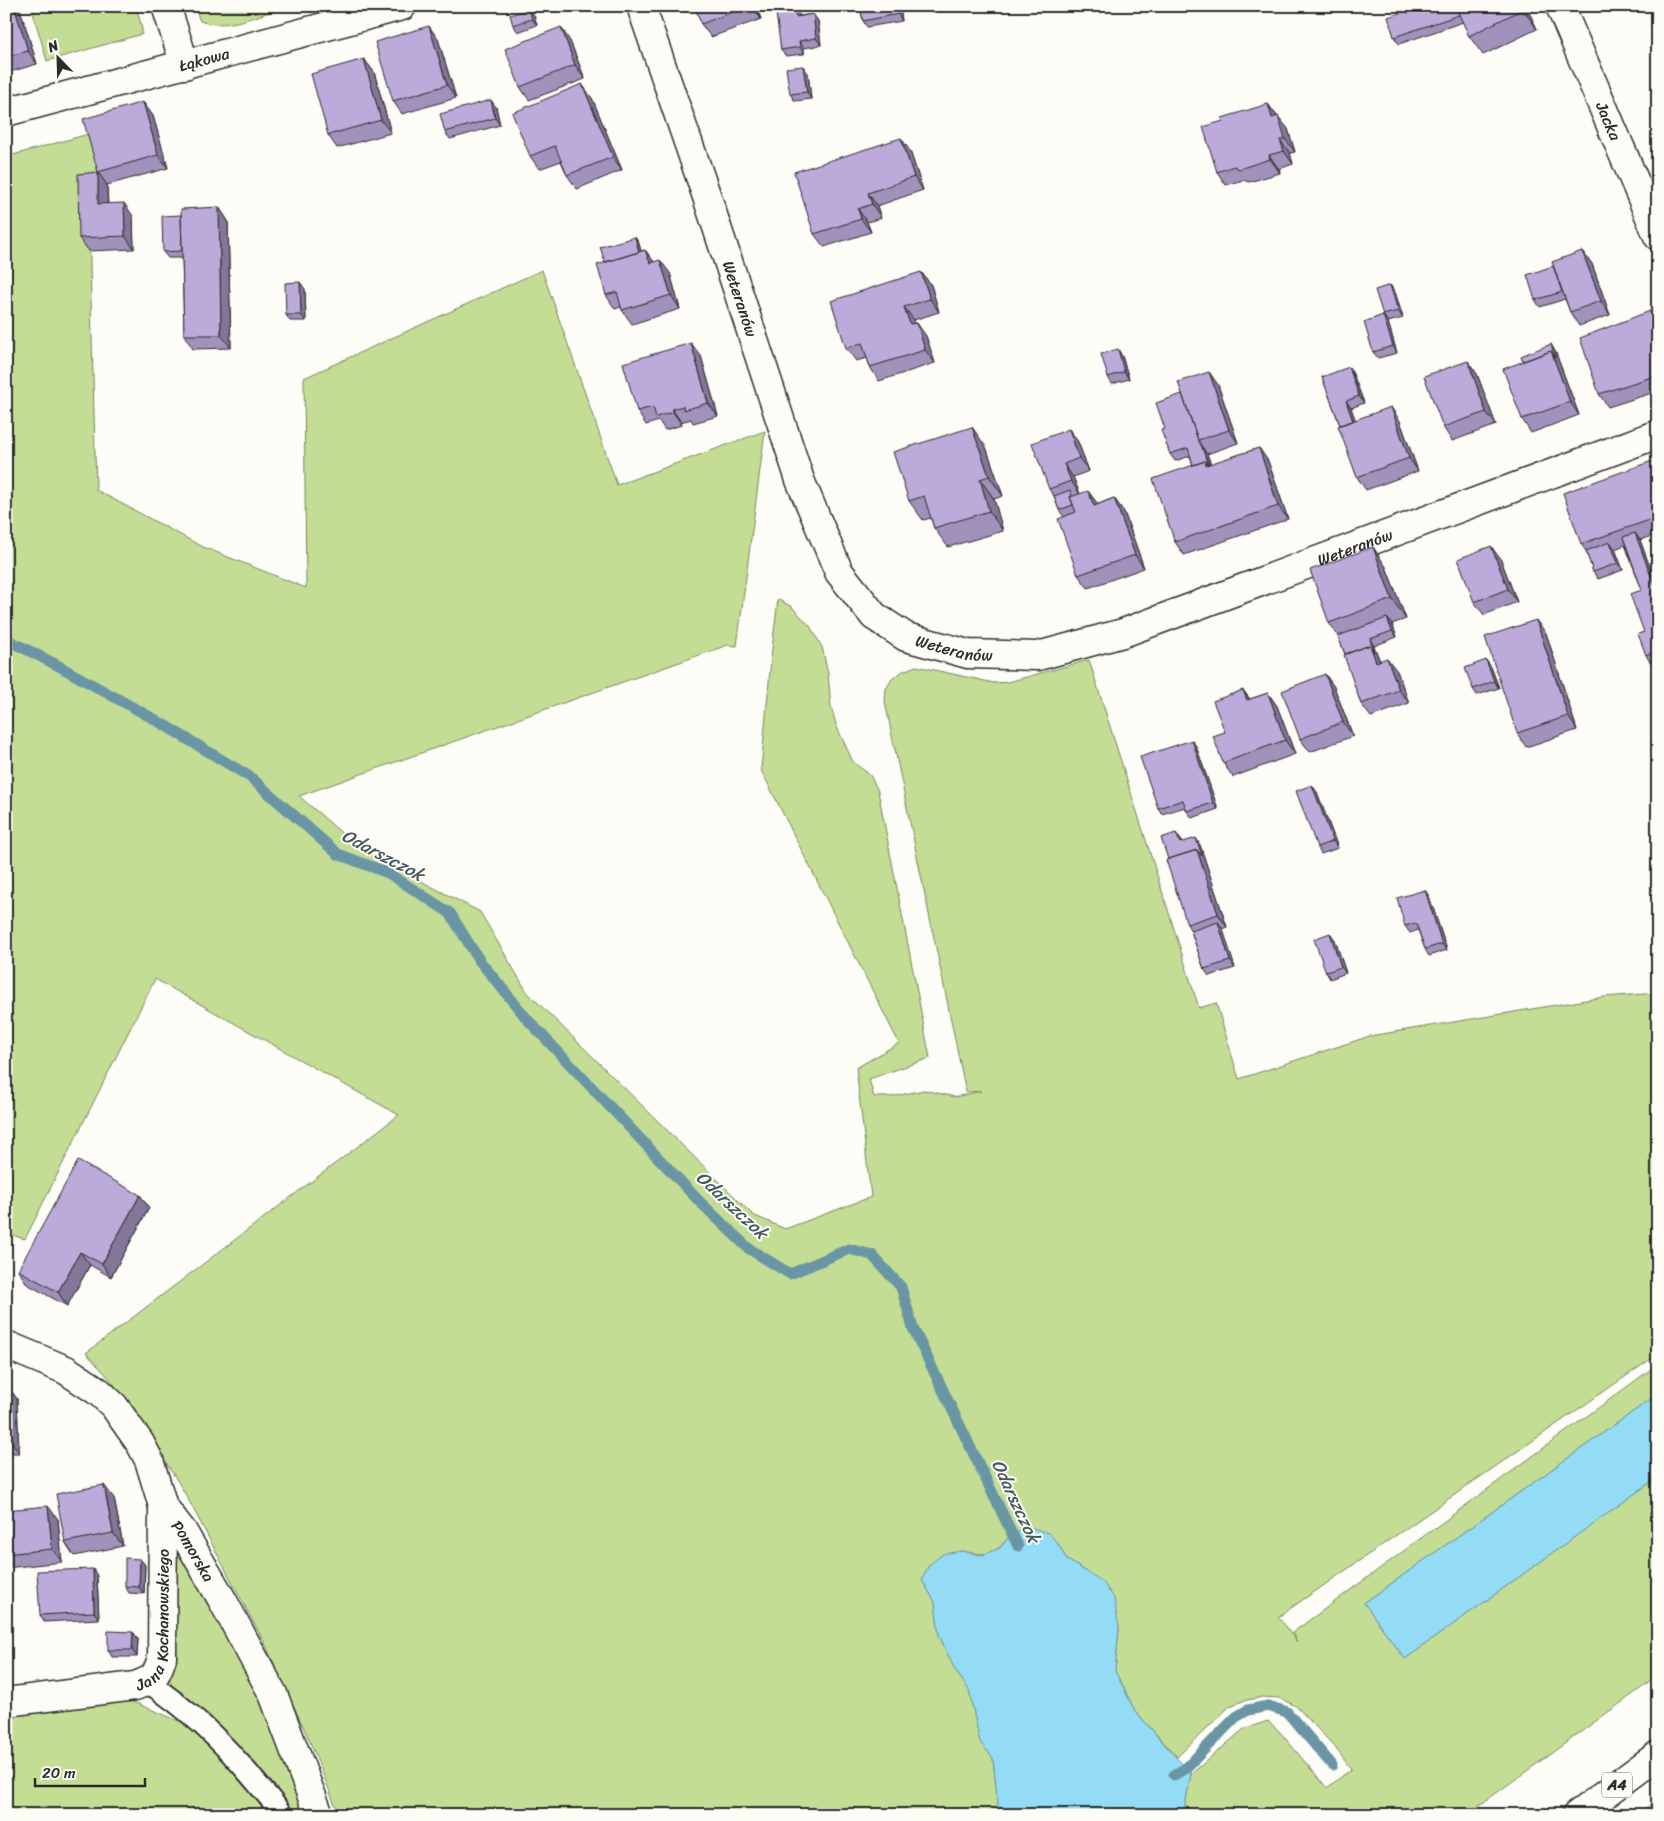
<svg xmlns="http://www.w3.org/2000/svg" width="1664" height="1821" font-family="Sriracha,sans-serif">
<rect width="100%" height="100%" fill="#fdfcf7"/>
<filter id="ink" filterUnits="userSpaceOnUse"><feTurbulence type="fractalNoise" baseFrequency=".02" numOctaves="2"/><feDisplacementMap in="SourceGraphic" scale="10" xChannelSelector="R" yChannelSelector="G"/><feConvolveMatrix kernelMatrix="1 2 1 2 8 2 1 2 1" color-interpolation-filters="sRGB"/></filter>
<g filter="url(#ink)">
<!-- green -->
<path fill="#c3de94" stroke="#778460" d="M31,6H136L142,29V34L47,61Z
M194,6H287C261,14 227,31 200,21Z
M92,133L107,185L88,187L96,490L203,547L306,588L304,378L542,270L617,485L765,431L737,646L728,645L299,796L360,849L480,912L527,992L753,1215L785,1229L871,1197L856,1068L899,1043L761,770L772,649L778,599L792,607L810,626L822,647L828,674L831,706L836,725L853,762L870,775L878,791L930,1058L869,1079L874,1097H891L924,1090L955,1097L981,1091L966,1092L885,702L886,689L892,679L903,671L916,666L994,683L1008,682L1089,660L1199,1008L1216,1003L1239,1079L1370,1036L1604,997L1658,993V1354L1278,1617L1297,1642L1292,1633L1658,1364V1394L1364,1603L1405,1659L1658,1477V1676L1466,1815H1183L1191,1774L1244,1729L1268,1721L1279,1731L1327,1788L1351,1769L1334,1746L1296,1706L1279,1698L1262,1697L1243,1701L1230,1706L1177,1757L1135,1711L1115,1671L1119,1628L1086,1571L1067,1560L1057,1542L1012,1533C994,1556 989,1556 961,1551L922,1580L935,1602L939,1635L955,1670L969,1690L980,1742L993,1758L999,1815H339L309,1739L266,1646L186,1495L137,1415L109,1378L86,1353L399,1115L155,979L25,1239L6,1233V157Z
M178,1542L254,1670L315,1815H289L173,1689L169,1678L171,1564Z
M110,1700L131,1701L186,1724L228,1764L259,1803L266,1815H6V1716Z
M1658,1799V1815H1636Z"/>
<!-- water -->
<path fill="#94dcf6" stroke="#6a95a5" d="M1658,1394V1477L1405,1659L1364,1603Z
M1030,1527L1048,1533L1057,1542L1067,1560L1102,1581L1114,1598L1119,1628L1115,1671L1135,1711L1191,1774L1183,1815H999L993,1758L980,1742L969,1690L955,1670L939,1635L935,1602L922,1580L929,1565L943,1554L961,1551L982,1555L1000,1548L1012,1533Z"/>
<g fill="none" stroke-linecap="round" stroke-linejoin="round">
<!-- stream -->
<path stroke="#6a95a5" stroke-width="11" d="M6,639L57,665L161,723L250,777L338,854L388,873L450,913L479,960L528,1020L699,1201L748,1248L790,1274L849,1249L872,1255L901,1287L913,1328L1018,1546
M1174,1775L1186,1768L1236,1717L1248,1710L1268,1706L1287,1712L1332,1765"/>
<!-- service casing -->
<g stroke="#2b2b2b" stroke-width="24">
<path id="service" d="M147,1682C189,1709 223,1742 255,1781C264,1792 275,1803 282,1815"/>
</g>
<!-- minor casing -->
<g stroke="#2b2b2b" stroke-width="31">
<g id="minor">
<path d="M166,6L185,65"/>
<path id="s1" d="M641,6L707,197L800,480L839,572L874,616L906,637L968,654L1038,656L1123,633L1658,434"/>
<path id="s2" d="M1560,6L1658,236"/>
<path id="s3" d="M6,112L402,6"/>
<path id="s4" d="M6,1345L66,1370L99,1392L114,1406L140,1443L149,1460L163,1506L183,1532L223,1601L273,1694L319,1815"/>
<path id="s5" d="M6,1702L135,1686C154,1679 156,1677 162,1658L163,1506"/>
</g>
</g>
<!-- motorway casing -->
<g stroke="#2b2b2b" stroke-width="31">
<path id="motorway" d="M1577,1815L1658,1755"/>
</g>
<!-- service -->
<use href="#service" stroke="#fdfcf7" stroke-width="20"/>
<!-- minor -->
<use href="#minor" stroke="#fdfcf7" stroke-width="28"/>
<!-- motorway -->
<use href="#motorway" stroke="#fdfcf7" stroke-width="28"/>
</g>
<!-- wall -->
<path fill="#a192bb" stroke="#2b2b2b" d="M6,6H19L37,64L6,73Z
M695,6H756L761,19L711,37L701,24Z
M798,6L799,16L813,14L818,21L821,45L804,48V54L786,56L781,50Z
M860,6H900L902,21L867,27L863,21Z
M1421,6H1526L1537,29L1483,55L1469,36L1463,22L1399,44L1394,37Z
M1619,6H1628L1621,9Z
M534,15L537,25L518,32L513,25Z
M438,39L456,98L402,114L393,101Z
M570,41L585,79L529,100L520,87Z
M364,59L374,72L391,133L337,148L328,135Z
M808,73L811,99L795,101L790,94Z
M592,98L622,170L577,189L567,175L561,161L539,169L530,156Z
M143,102L153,116L168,168L107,185L108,204L133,216L134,249L89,251L79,238L98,172Z
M1268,104L1277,116L1288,129L1295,152L1290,153L1293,164L1279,169L1280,173L1249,182L1243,180L1226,185L1217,172L1223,121Z
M496,107L500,125L450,139L445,132Z
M910,151L923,190L877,206L881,218L867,222L871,232L824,247L814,234Z
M219,207L228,221L231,348L193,349L184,335L182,258H168L163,252L181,215Z
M635,237L639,244L641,251L645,250L654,262L670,273L680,309L632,324L622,310L621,307L615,309L606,295L605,262Z
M1582,251L1592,264L1610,315L1579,326L1570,312L1565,299L1540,307L1535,300L1553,266Z
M921,272L931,285L939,312L914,320L915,323L926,336L935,363L879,381L870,367L867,358L856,361L846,348Z
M1390,285L1395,292L1403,318L1388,322L1397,353L1378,358L1373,352L1383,315Z
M305,289L306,321H290L286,315Z
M1650,311L1658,322V391L1608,407L1599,394Z
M1555,351L1579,415L1531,433L1522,419Z
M701,356L718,416L693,423L691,419L681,422L682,425L665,430L659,421L646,425L637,411Z
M1122,356L1129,379L1112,384L1108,377Z
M1468,361L1477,374L1496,425L1452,441L1443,427Z
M1209,372L1218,385L1238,443L1207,454L1211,464L1259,448L1268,461L1288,519L1184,555L1175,542L1193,465L1190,456L1175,461L1170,454L1182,394Z
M1353,374L1364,403L1351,408L1355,420L1400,421L1418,471L1366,490L1357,477L1340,425L1322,377Z
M1069,429L1078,442L1089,471L1073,477L1080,494L1098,504L1114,498L1124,512L1144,568L1088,588L1078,575L1064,517L1059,510L1054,496L1049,489Z
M986,447L1003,496L994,499L1003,531L948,547L934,528L931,518L923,520L909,501Z
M1658,463V534L1640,540L1658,589V660L1650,662L1646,655L1642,590L1625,545L1615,549L1623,570L1598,579L1593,572L1586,551L1581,544Z
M1373,547L1386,567L1406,619L1392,624L1397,637L1374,646L1380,661L1397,671L1409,703L1371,717L1361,704L1345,654L1338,636L1329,623Z
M1501,560L1517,602L1484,615L1474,602Z
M1546,633L1577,730L1526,747L1517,733Z
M1491,667L1499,688L1477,695L1473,689Z
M1325,674L1334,687L1353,736L1310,752L1300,739Z
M1243,690L1250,699L1268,693L1277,706L1295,754L1233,777L1223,763L1225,732Z
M1196,746L1218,809L1192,818L1187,811L1185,807L1162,814L1158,808Z
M1317,792L1338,848L1321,854L1317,847Z
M1181,840L1182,842L1200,845L1227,927L1222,929L1235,968L1209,976L1204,969L1191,931L1187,924Z
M1429,896L1447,950L1429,956L1425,949L1418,930L1410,933L1405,926Z
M1330,933L1335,940L1346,973L1330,979L1326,972Z
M140,1195L149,1208L111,1277L90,1265L67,1306L27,1284L18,1270Z
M6,1386H8L17,1399L19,1453H6Z
M114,1498L123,1546L74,1556L65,1542Z
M6,1510L58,1519L62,1562L6,1568Z
M140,1559L145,1565L144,1594L129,1593L125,1586Z
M93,1569L97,1576L99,1619L44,1622L40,1615Z
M133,1632L138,1639L137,1657H112L108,1650Z"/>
<!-- shaded-wall -->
<path fill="#837799" stroke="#2b2b2b" d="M14,6H19L37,64L28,51Z
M752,6H756L761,19Z
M794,6H798L800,23L796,17Z
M896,6H900L902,21L898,14Z
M1522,6H1526L1537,29L1523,9Z
M529,9L534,15L537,25L532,19Z
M813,14L818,21L821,45L816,38Z
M429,26L438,39L456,98L447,85Z
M561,27L570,41L585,79L575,65Z
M799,41L804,48V54L800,47Z
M364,59L374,72L391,133L381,120Z
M803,66L808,73L811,99L807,92Z
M582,84L592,98L622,170L613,157Z
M491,100L496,107L500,125L495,118Z
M143,102L153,116L168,168L158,155Z
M1268,104L1277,117L1272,118Z
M1278,116L1288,129L1295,152L1285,139Z
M901,138L910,151L923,190L914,177Z
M1280,140L1290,153L1293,164L1284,151Z
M1269,155L1279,169L1280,173L1270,159Z
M98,172L107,185L108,218L98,204Z
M868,193L877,206L881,218L872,204Z
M124,203L133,216L134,249L125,236Z
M219,207L228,221L231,348L221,335Z
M858,209L867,222L871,232L861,219Z
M635,237L639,244L644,260L639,253Z
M645,250L655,263H650Z
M1582,251L1592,264L1610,315L1601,301Z
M660,260L670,273L680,309L671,295Z
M921,272L931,285L939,312L930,299Z
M300,282L305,289L306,321L301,315Z
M1390,285L1395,292L1403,318L1398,311Z
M904,307L914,320L919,338L910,324Z
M1650,311L1658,322V331Z
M1383,315L1388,322L1397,353L1393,346Z
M917,323L926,336L935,363L925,350Z
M691,343L701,356L718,416L708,403Z
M1551,344L1555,351L1579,415L1570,402L1551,351Z
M1118,349L1122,356L1129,379L1124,372Z
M1468,361L1477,374L1496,425L1486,412Z
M1349,367L1353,374L1364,403L1359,396Z
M1209,372L1218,385L1238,443L1229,430Z
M1346,401L1351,408L1361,434L1356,428Z
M1391,407L1400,421L1418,471L1409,458Z
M672,409L681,422L682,425L673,412Z
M972,427L986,447L1003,496L989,476Z
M1069,429L1078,442L1089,471L1079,458Z
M1202,447L1207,454L1214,475L1210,468Z
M1259,448L1268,461L1288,519L1278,506Z
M1064,464L1073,477L1080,494L1071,481Z
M980,479L994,499L1003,531L989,511Z
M1088,491L1098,504L1094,506Z
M1114,498L1124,512L1144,568L1135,555Z
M1635,533L1640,540L1658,589V595Z
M1610,542L1615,549L1623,570L1618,563Z
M1491,546L1501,560L1517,602L1508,589Z
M1373,547L1386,567L1406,619L1392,599Z
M1387,618L1392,624L1397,637L1392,631Z
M1536,620L1546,633L1577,730L1568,716Z
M1370,639L1374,646L1385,675L1376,662L1370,645Z
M1387,658L1397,671L1409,703L1399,690Z
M1486,660L1491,667L1499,688L1494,681Z
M1325,674L1334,687L1353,736L1343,722Z
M1243,690L1252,703L1247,700Z
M1268,693L1277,706L1295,754L1285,740Z
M1192,740L1196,746L1218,809L1213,803Z
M1312,785L1317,792L1338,848L1333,841Z
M1176,833L1181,840L1185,849L1180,843Z
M1196,838L1200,845L1227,927L1218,914L1197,850Z
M1425,890L1429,896L1447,950L1442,944Z
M1218,922L1223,929L1235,968L1230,961Z
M1330,933L1335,940L1346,973L1341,967Z
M140,1195L149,1208L111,1277L102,1264Z
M80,1252L90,1265L67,1306L58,1292Z
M8,1386L17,1399L19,1453L10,1439Z
M104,1485L114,1498L123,1546L113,1533Z
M48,1506L58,1519L62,1562L52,1549Z
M140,1559L145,1565L144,1594L139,1587Z
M93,1569L97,1576L99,1619L94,1612Z
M133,1632L138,1639L137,1657L132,1650Z"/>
<!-- building -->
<path fill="#bbaada" stroke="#2b2b2b" d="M6,6H14L28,51L6,57Z
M695,6H748L701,24Z
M775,6H794L796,17L813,14L816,38L799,41L800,47L781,50Z
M860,6H896L898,14L863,21Z
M1421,6H1455L1459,15L1394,37L1388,17Z
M1455,6H1522L1523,9L1469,36Z
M529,9L532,19L513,25L510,15Z
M429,26L447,85L393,101L375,42Z
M561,27L575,65L520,87L505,49Z
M364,59L381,120L328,135L311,74Z
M803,66L807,92L790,94L786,68Z
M582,84L613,157L567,175L555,146L530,156L512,113Z
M491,100L495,118L445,132L440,114Z
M143,102L158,155L98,172L83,119Z
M1268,104L1272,118L1278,116L1285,139L1280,140L1284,151L1269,155L1270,159L1239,169L1234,166L1217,172L1203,127L1223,121L1222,118Z
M901,138L914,177L868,193L872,204L858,209L861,219L814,234L794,172Z
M98,172V204L124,203L125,236L79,238L78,174Z
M219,207L221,335H184L181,209Z
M181,215L182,251L163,252L162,216Z
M635,237L639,252L605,262L600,247Z
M645,250L650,263L660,260L671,295L622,310L617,292L606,295L597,265Z
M1582,251L1601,301L1570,312L1552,262Z
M1553,266L1562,292L1535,300L1527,275Z
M921,272L930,299L904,307L910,324L917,323L925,350L870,367L862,343L846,348L831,301Z
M300,282L301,315H286L285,283Z
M1390,285L1398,311L1383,315L1375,290Z
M1650,311L1658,331V375L1599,394L1580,338Z
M1383,315L1393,346L1373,352L1364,322Z
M691,343L708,403L684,410L683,406L672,409L673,412L656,417L653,407L637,411L623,363Z
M1551,344L1555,358L1551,351L1523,361L1521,356Z
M1118,349L1124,372L1108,377L1101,354Z
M1551,351L1570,402L1522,419L1503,369Z
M1468,361L1486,412L1443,427L1424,376Z
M1349,367L1359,396L1346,401L1353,421L1340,425L1322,377Z
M1209,372L1229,430L1198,440L1178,382Z
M1182,394L1198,440L1202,447L1208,465L1205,461L1193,465L1188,448L1170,454L1161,430L1165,429L1156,403Z
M1391,407L1409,458L1357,477L1338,426Z
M972,427L989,476L980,479L989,511L934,528L924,496L909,501L893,452Z
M1069,429L1079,458L1064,464L1071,481L1049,489L1032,443Z
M1259,448L1278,506L1175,542L1153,479L1205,461L1206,465Z
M1655,460L1658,467V517L1581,544L1563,493Z
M1070,490L1072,496L1070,497L1073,505L1059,510L1054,496Z
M1088,491L1094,506L1114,498L1135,555L1078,575L1058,519L1076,512L1070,497Z
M1635,533L1658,595V651L1646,655L1638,634L1644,632L1630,594L1642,590L1623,537Z
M1610,542L1618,563L1593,572L1586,551Z
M1491,546L1508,589L1474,602L1458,559Z
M1373,547L1392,599L1329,623L1310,570Z
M1387,618L1392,631L1370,639L1374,652L1370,645L1345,654L1338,636Z
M1536,620L1568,716L1517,733L1485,637Z
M1370,645L1376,662L1387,658L1399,690L1361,704L1344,655Z
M1486,660L1494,681L1473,689L1465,668Z
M1325,674L1343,722L1300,739L1282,691Z
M1243,690L1247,700L1268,693L1285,740L1223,763L1213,736L1225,732L1213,701Z
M1192,740L1213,803L1187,811L1183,800L1158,808L1140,757Z
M1312,785L1333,841L1317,847L1296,791Z
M1176,833L1180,843L1196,838L1202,856L1197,850L1168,859L1161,838Z
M1197,850L1218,914L1187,924L1166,860Z
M1425,890L1442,944L1425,949L1416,923L1405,926L1397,898Z
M1218,922L1230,961L1204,969L1191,931Z
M1330,933L1341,967L1326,972L1314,939Z
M78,1161L140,1195L102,1264L80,1252L58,1292L18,1270Z
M6,1386H8L10,1439H6Z
M104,1485L113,1533L65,1542L56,1494Z
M48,1506L52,1549L6,1554V1510Z
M125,1558L140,1559L139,1587L125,1586Z
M93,1569L94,1612L40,1615L37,1571Z
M108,1631L133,1632L132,1650H108Z"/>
</g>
<g text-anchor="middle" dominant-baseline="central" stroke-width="4" stroke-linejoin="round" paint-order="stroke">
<!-- shield labels -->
<rect fill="#fdfcf7" stroke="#6a6a68" stroke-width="1" x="1602" y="1772.5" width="30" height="25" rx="4"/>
<g font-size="15" font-weight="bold" fill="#2b2b2b">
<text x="1617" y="1785">A4</text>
</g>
<!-- street labels -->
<g font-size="16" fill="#2b2b2b" stroke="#fdfcf7">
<text stroke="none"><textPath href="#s3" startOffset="205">Łąkowa</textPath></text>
<text stroke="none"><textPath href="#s2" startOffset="125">Jacka</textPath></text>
<text stroke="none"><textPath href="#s1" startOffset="309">Weteranów</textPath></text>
<text stroke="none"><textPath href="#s1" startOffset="1164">Weteranów</textPath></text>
<text stroke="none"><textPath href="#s1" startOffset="744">Weteranów</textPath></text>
<text stroke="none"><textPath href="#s4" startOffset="292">Pomorska</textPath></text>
<text stroke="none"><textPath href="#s5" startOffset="206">Jana Kochanowskiego</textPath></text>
</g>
<!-- water labels -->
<g font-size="18" font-style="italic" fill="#45575e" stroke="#fdfcf7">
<text transform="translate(383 855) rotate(28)">Odarszczok</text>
<text transform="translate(732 1205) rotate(43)">Odarszczok</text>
<text transform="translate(1016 1501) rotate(65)">Odarszczok</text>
</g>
</g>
<!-- margin -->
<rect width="1664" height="1821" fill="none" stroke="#fdfcf7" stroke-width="25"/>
<rect x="12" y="12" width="1639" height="1796" fill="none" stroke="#2b2b2b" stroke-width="2" filter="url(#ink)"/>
<!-- north arrow -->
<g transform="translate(58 58) rotate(337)" stroke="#fdfcf7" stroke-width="4" paint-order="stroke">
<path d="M0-4L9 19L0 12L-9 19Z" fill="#2b2b2b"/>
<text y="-8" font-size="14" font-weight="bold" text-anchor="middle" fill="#2b2b2b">N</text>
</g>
<!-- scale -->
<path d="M35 1778v8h110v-8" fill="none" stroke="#2b2b2b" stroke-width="2.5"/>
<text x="42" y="1778" font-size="15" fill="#2b2b2b" stroke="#fdfcf7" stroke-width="4" paint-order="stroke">20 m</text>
</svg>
